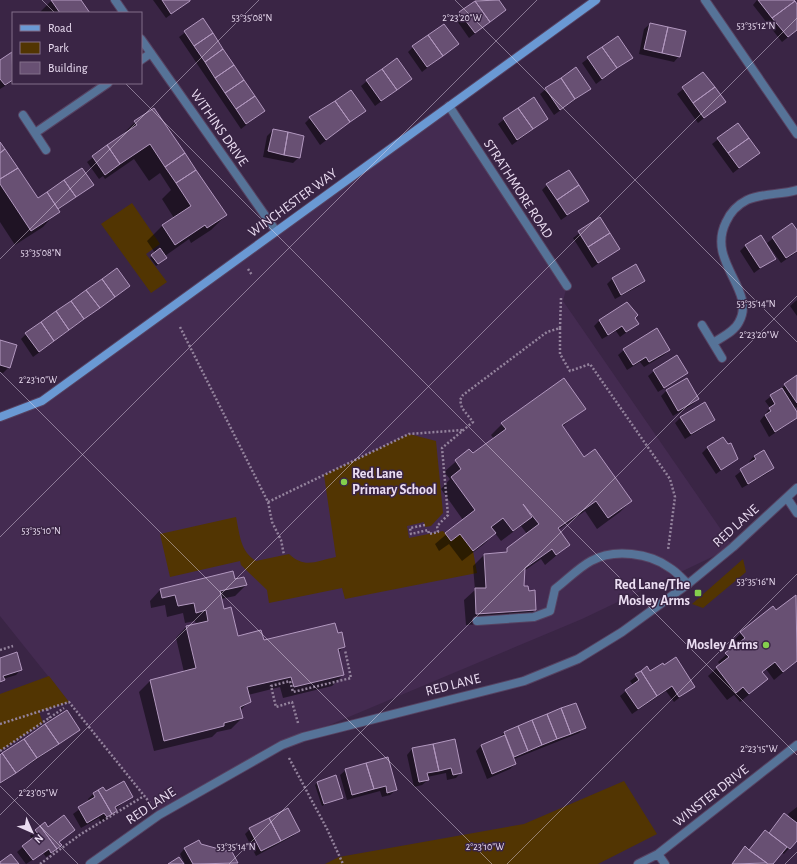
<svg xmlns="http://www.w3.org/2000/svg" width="797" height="864" font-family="'Alegreya Sans',sans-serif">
<rect width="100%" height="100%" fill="#3a2545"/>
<!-- built -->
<path fill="#442b51" d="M449,106L567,286L563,301L733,547L582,619L282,745L159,815L0,616V417L42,401Z"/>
<!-- green -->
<path fill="#523502" d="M132,203L160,244L146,254L167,282L151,293L101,224Z
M409,434L436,441L443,513L431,526L425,527L424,522L407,526L409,538L443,531L451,540L460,534L473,551L477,573L345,599L342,588L269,603L267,590L241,565L240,561L170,577L160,534L236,517C240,535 240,551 256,561L289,554C305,569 316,561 336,557L324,475Z
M743,559L746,572L703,608L692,604Z
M49,676L69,702L39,712L43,723L0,751V694Z
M624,781L657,834L598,864H325L339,857L524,824Z"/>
<!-- shadow -->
<path fill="#0007" d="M52,0H80L89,13H39Z
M153,0H188L189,1L166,18Z
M478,0H497L505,10L469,38L455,18Z
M757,0H793L797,5V30L782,42L753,5Z
M202,20L264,111L241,129L179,37Z
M650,24L679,56L674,62L639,54L644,29Z
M617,37L631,58L596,84L582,63Z
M457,44L422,72L408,52L413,47Z
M12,53L13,81L0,89V61Z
M703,73L724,102L698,123L677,94Z
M411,79L375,106L361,86L367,81Z
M546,89H590L554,115L540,94Z
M533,98L547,119L512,145L498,124Z
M364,111L320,145L305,123L310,118Z
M135,122L226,215L211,230L191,243L189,239L165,256L163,260L156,266L150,258L155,253L147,241L162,226L174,218L162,199L171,190L160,173L149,181L134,159L105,179L103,176L99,179L87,162L120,137Z
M738,124L759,153L733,173L712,144Z
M273,130L299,157L293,163L263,157L267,136Z
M0,144L37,199L92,185L58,210L43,227L15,245L0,222Z
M547,185L588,201L561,220L542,190Z
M600,218L619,248L592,268L573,238Z
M792,224L797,232V252L781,263L767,243Z
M746,245L774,258L754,273L740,251Z
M636,266L644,280L639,286L615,299L607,284L612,279Z
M129,286L33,357L21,339L26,334Z
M797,300V316L790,306Z
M627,304L638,324L620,337L616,331L602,339L594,326L599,321Z
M657,330L669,350L664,355L644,367L640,362L627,370L618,355L624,350Z
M0,341L9,367L3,373L0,372Z
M654,371L687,373L681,378L658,392L648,376Z
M797,376V407L794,409L797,418L769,437L760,421L770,408L765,401Z
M686,379L698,399L693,404L673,416L661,396L666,391Z
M584,408L562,427L584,458L631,501L620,512L597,529L585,511L558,530L569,545L545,565L541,559L524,571L523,587L535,610L524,621L466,625L464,600L475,590L473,566L484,555L503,554L527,534L521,526L501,541L495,533L484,544L462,561L449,544L439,551L435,544L463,520L441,489L450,479L444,472L469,450L472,454L494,439L491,435L502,424Z
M681,417L714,419L708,425L685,439L675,423Z
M708,447L736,459L716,474L702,453Z
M763,451L773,468L768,473L742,488L735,476L750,464L749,462L754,456Z
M234,580L246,585L235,596L221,599L224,610L237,637L263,642L337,635L344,646L338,653L343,675L332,686L283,698L280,687L248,695L249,701L240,711L242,718L231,729L217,732L212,737L154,751L139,692L150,681L184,672L176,638L186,627L196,625L195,621L185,623L183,613L167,617L165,605L151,608L150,601L160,590Z
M796,596L797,661L774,680L766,669L761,673L766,679L758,687L740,702L734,695L727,700L708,676L720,665L718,662L736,646L733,641L741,633L776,612Z
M0,659L21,669L16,675L3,679L0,684Z
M647,668L650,673L694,686L674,702L666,691L632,714L620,696L633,685L630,681Z
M575,704L585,727L579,733L514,759L515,764L510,769L487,779L476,751L481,746L499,738L504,733Z
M79,730L73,735L0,784V756Z
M412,749L461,772L456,778L447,780L446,773L427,777L428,780L422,785L414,787L407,755Z
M346,770L396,790L390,795L382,797L380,791L347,800L340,775Z
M318,782L342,797L322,806L315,785Z
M103,788L106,793L131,797L115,809L116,811L105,820L101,822L99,818L81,828L73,814L89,802L88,799L93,794Z
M797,807V839L784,854L781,852L771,864H732L740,853L749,850L765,831L768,833L784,814L791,820L788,814Z
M48,828L74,830L58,842L60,845L55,851L46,857L43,853L26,864L17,852L32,839L30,836L35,830Z
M250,829L298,831L293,836L256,856L245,834Z
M200,844L226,852L229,850L237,863L185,864L180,854L185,848Z"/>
<!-- building -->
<path fill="#685073" stroke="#b298bf" d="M51,0H81L90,13H60Z
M162,0H190V1L171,14Z
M499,0L506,10L490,22L475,1Z
M758,0H794L795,1L772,18Z
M475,1L490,22L475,33L459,12Z
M795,1L797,4V30L788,37L772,18Z
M203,18L213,33L194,46L184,31Z
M650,23L668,27L662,53L644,49Z
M444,24L459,44L443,56L428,35Z
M668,27L686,31L680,57L662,53Z
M213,33L223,49L205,62L194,46Z
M428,35L443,56L427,67L412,46Z
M618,36L633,58L617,68L602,47Z
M602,47L617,68L602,79L587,57Z
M223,49L234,65L215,78L205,62Z
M12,52L13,80L5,85L0,79V60Z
M397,58L412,79L397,90L382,69Z
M234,65L244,80L225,93L215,78Z
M576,67L591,89L575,99L561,78Z
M382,69L397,90L381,101L366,80Z
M703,72L715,87L693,103L682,87Z
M561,78L575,99L560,110L545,88Z
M244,80L255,96L236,109L225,93Z
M715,87L726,102L704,118L693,103Z
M351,90L366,111L350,122L335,101Z
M255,96L265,111L246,124L236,109Z
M534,97L548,119L533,129L518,108Z
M335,101L350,122L326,140L309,117Z
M154,108L185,153L165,167L150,144L120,164L107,145L137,125L134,121Z
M518,108L533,129L517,140L503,118Z
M738,123L749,138L728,153L717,138Z
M273,129L288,132L284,155L268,151Z
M288,132L304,136L300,158L284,155Z
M749,138L760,153L739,168L728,153Z
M0,142L5,149L0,153Z
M107,145L120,164L105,175L92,156Z
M5,149L18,168L0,179V153Z
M185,153L196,170L176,183L165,167Z
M18,168L38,198L47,192L60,212L31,231L0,184V179Z
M82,168L94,185L76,197L64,180Z
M196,170L227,215L207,228L205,225L175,245L162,225L191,206L176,183Z
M569,170L579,185L557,200L546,184Z
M64,180L76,197L58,209L47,192Z
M579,185L589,201L567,215L557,200Z
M600,217L610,233L588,247L578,231Z
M792,223L797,230V251L786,258L772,237Z
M610,233L620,249L598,263L588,247Z
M761,235L776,259L760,268L745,245Z
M160,248L167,258L158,264L151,255Z
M636,264L645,281L621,295L612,278Z
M117,268L130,286L115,297L102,279Z
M102,279L115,297L100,308L86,290Z
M86,290L100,308L84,319L71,301Z
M71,301L84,319L69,330L56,311Z
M627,302L638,315L635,318L639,324L626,332L622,326L608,335L599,320Z
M56,311L69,330L54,341L41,322Z
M41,322L54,341L39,352L25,333Z
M657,328L670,350L649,362L646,357L633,365L623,349Z
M0,340L17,345L10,368L0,365Z
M677,355L688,373L664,388L653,370Z
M797,375V403L784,384Z
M564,378L586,409L562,425L584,457L595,449L632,501L608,518L596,501L558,528L570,545L556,555L552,549L525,568L524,586H528L529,591L535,590L536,610L476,614L475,588H486L484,554L507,552V548L539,524L523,504L532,517L513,531L503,518L491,527L496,533L473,551L460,534L451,541L445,533L475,510L451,477L461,469L455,460L469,449L473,453L506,429L501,423Z
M687,378L699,399L678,411L666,390Z
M782,388L797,412V418L775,432L765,415L771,411L769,408L775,404L770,395Z
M705,402L715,420L691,434L680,417Z
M723,437L728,444L731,443L738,459L721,470L707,447Z
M764,450L774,468L748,484L740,469L756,459L754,456Z
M233,571L235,579L244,577L247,585L220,591L224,609L231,607L238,636L261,630L264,640L335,623L338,633L342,632L345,647L338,649L344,675L294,687L291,677L247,687L251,702L240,707L243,718L224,723V726L164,741L150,680L196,668L186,626L208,621L206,610L196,613L194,603L178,606L175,595L162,598L160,589Z
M796,595L797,661L783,672L775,662L762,672L768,679L749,694L743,687L736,693L716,667L729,657L725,653L745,638L740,632L773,606L776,610Z
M17,652L22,670L3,676L5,680L0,682V658Z
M676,657L695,687L679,697L672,686L657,696L641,671L647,666L650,671L663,663L664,665Z
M641,671L657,696L638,709L625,690L639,680L635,674Z
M576,703L586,728L571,734L561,708Z
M561,708L571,734L557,739L547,714Z
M67,710L80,730L59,744L45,724Z
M547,714L557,739L542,745L532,720Z
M532,720L542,745L528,751L518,726Z
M45,724L59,744L37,758L24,739Z
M518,726L528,751L514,757L504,732Z
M505,735L516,764L492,774L481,745Z
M24,739L37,758L16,773L2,753Z
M455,739L462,773L453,775L451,768L439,771L433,744Z
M433,744L439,771L427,773L429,780L419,782L412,748Z
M2,753L16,773L0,783V755Z
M388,757L397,790L387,793L386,786L374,789L366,763Z
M366,763L374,789L352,795L345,769Z
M336,775L343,798L324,804L317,782Z
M124,781L133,797L115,807L117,811L112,814L98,790L103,787L106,791Z
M98,790L112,814L107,817L104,813L87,823L78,807L95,797L93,793Z
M288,808L300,831L281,841L269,818Z
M784,813L797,823V841L790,849L769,833Z
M64,815L75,830L59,842L62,845L57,849L40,826L45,822L48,827Z
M269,818L281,841L261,851L249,828Z
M40,826L57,849L51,853L49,849L33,860L22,846L38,834L35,830Z
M765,830L787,847L773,864H768L749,850Z
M199,840L201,844L226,851L230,848L238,863L193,864L184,848Z
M745,846L749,850L767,863L732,864Z
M11,854L19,864H0V862Z
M179,857L184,864H168Z"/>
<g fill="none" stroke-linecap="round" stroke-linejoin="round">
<!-- lane casing -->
<g stroke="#564261" stroke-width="10">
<path id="lane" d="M477,621L534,617L550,611L555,589C567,580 578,568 591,561C614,548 650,553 670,568C677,572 682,579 688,584"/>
</g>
<!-- street casing -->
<g stroke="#564261" stroke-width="10">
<path id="street" d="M115,0L124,13
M705,0L797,134
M141,39L276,231
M141,60L151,53
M449,106L567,286
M23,115L46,150
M35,133L108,83
M702,325L722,358
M713,343C722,337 734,332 739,322C757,290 706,262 726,222C730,213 737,205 747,200C762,193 781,195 797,190
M787,498L797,513
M658,854L665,864
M90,864L159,815L282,745L303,737L524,681L578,659L622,632L688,584L733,547L797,488
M638,864L658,854L797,745"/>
</g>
<!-- secondary casing -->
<g stroke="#564261" stroke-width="10">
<path id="secondary" d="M0,417L42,401L596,0"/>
</g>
<!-- path -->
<path stroke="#94839d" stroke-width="2.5" stroke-dasharray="2 2" stroke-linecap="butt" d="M248,269L252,275
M180,327L268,502L272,522L281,540L284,555
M560,328V354L570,371L590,364L670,479L675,497L668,550
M268,502L409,434L463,430
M425,525L410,528L411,534L428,530L429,534L438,532L437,526L448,515L442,448L473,422L462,408L460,400L463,395L547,332L560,328L561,298
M0,650L13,646
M47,709L50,718
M298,723L292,702L276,707L271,686L290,681L293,692L351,678L345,650
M0,724L69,702L150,803
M0,751L64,708
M289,758L327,829L343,864
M40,864L81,834L144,796"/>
<!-- lane -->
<use href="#lane" stroke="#567398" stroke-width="8"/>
<!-- street -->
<use href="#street" stroke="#567398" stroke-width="8"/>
<!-- secondary -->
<use href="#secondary" stroke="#6a99d4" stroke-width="8"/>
</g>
<!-- ticks -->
<path fill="none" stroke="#ebddf2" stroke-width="1" stroke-opacity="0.45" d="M42,0L55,13M455,0L797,342M125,83L797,755M0,259L259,0M0,372L492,864M0,537L537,0M0,786L78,864M0,815L797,18M229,864L797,296M507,864L797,574M785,864L797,852"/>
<!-- markers -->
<g fill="#84cf4d" stroke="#3a2545" stroke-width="1.5">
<circle cx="344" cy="482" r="4"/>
<rect x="694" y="589" width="8" height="8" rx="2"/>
<circle cx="766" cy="645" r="4"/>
</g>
<g text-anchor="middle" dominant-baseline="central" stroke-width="3" stroke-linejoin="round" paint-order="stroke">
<!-- street labels -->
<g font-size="14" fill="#ebddf2" stroke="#3a2545">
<text transform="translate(219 128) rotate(55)">WITHINS DRIVE</text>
<text transform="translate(518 189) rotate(57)">STRATHMORE ROAD</text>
<text transform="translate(293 203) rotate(-36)">WINCHESTER WAY</text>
<text transform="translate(736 526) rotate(-42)">RED LANE</text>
<text transform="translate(453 685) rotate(-14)">RED LANE</text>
<text transform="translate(711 796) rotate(-38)">WINSTER DRIVE</text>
<text transform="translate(151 806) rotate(-33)">RED LANE</text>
</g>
<!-- poi labels -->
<g font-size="14" font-weight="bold" fill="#ebddf2" stroke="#3a2545" text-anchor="end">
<text x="352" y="474" text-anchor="start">Red Lane<tspan x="352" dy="16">Primary School</tspan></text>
<text x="690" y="585">Red Lane/The<tspan x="690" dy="16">Mosley Arms</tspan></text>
<text x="758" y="645">Mosley Arms</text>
</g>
</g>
<g font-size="10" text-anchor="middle" fill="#ebddf2" stroke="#3a2545" stroke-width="3" stroke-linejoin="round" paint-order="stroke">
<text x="252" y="21">53°35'08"N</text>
<text x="462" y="21">2°23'20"W</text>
<text x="756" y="29">53°35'12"N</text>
<text x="41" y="256">53°35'08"N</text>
<text x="756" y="307">53°35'14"N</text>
<text x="759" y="338">2°23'20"W</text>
<text x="38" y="383">2°23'10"W</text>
<text x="41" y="534">53°35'10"N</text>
<text x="756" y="585">53°35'16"N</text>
<text x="759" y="752">2°23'15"W</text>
<text x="38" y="796">2°23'05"W</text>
<text x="236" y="850">53°35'14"N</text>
<text x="485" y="850">2°23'10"W</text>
</g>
<!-- legend -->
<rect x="12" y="12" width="130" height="72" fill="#3a2545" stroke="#816f8a"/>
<rect x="20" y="25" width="20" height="6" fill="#6a99d4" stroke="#816f8a"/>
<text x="48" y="32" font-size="12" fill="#ebddf2">Road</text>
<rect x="20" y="42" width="20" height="12" fill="#523502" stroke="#816f8a"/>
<text x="48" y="52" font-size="12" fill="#ebddf2">Park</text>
<rect x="20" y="62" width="20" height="12" fill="#685073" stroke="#816f8a"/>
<text x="48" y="72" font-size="12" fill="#ebddf2">Building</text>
<!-- north arrow -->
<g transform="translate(32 832) rotate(135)" stroke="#3a2545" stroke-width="3" paint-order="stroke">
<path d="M0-3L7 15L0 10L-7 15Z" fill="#ebddf2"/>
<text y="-6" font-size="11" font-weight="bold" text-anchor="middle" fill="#ebddf2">N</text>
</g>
</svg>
